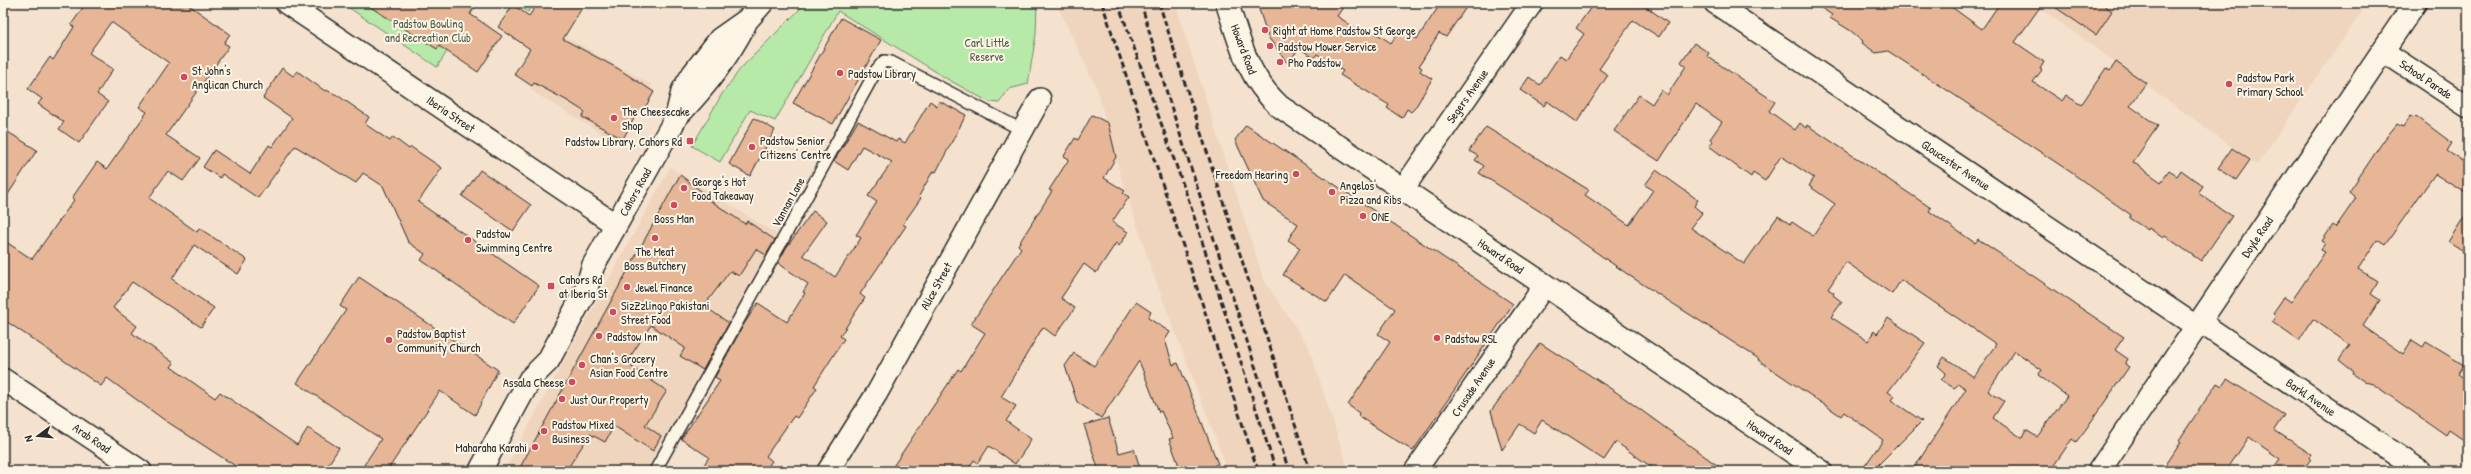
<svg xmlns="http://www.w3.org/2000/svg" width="2471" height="474" font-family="'Patrick Hand',sans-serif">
<rect width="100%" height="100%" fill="#f5e2ce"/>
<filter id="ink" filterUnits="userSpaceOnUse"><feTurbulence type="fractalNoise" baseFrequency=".025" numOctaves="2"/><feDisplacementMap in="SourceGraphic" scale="8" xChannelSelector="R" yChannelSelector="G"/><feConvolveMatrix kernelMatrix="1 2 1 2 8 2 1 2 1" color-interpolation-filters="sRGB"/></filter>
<g filter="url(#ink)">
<!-- built -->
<path fill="#f0d5be" d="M1056,3H1175L1264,280L1309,347L1349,471H1228L1153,274L1116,161L1097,89Z
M2033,3H2368L2257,165Z
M566,37L652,85L619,144L530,90Z
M670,167L777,234L646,471H504Z"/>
<!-- green -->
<path fill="#b7e9a9" stroke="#718a6a" d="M342,3H478L437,67Z
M513,3H533L528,12Z
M806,3H1037L1036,34L1028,84L1009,89L999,103L989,102L949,80L838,11L775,121L750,110L720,162L692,146L722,94L741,68Z"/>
<!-- building -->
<path fill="#e6b697" stroke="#2b2b2b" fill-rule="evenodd" d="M86,3H186L230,34L224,43L229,46L166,135L200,158L183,181L168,171L149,198L197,232L199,228L247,260L238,274L194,245L172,279L214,308L201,327L132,282L113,308L137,326L132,333L174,363L171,367L215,398L220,392L297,445L308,428L339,448L324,471H243L163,419L107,378L101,386L3,319V240L32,259L74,200L72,198L97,162L107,169L147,112L139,107L169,63L111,22L89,53L113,69L97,94L108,102L79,143L59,129L64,122L38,104L42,99L28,89L50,57L53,60L74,27L71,25Z
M364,3H477L470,14L502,36L478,72L439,46L437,49Z
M538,3H585L563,39L617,68L654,92L642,113L638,111L623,139L582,117L585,112L566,100L534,83L532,86L514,74L530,49L498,27L513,5L529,16Z
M1257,3H1346L1337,16L1364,34L1368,28L1391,43L1401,28L1417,39L1441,3H1469L1446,37L1439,33L1419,66L1422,68L1420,71L1432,79L1415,108L1411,112L1407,109L1402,118L1387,108L1389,105L1340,75L1343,71L1317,54L1314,58L1299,48L1288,64L1268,37Z
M1594,3H1645L1644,5L1668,23L1659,37L1633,20L1599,69L1608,75L1577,122L1547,101L1544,106L1520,90L1529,77L1540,85L1560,55L1566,59L1584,34L1576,28Z
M1814,3H1946L1982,29L2000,3H2043L2015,42L2044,62L2040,69L2042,70L2033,82L2062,101L2066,95L2081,105L2106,68L2110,71L2116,62L2146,83L2130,106L2158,126L2133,162L2161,182L2169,171L2177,176L2181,170L2203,186L2198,193L2232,216L2201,261L2165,236L2163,238L2149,228L2148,230L2129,218L2131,215L2069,171L1888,51L1876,53L1862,43L1863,41L1851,31L1830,18L1832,15Z
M2049,3H2101L2112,11L2096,35Z
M841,18L881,40L833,124L793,103Z
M1694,43L1709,53L1707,56L1775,102L1769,111L1795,130L1800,123L1806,128L1807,125L1931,208L1929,211L1975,243L1978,239L2124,337L2115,350L2128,359L2125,364L2129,367L2086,429L2076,442L2072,439L2050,471H1912L1966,389L1959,384L1954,388L1941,380L1946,373L1938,366L1944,357L1974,377L1996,344L1901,280L1892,294L1846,262L1828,289L1834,293L1833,295L1842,302L1831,317L1868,341L1874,331L1877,334L1888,318L1925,343L1888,392L1894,396L1891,400L1922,421L1872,471H1869L1864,467L1883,440L1844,412L1841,416L1807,393L1758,360L1759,359L1633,278L1550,220L1552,219L1479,173L1484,166L1475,160L1478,156L1469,151L1486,127L1589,190L1585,195L1629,225L1653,190L1645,185L1656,170L1698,200L1694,206L1702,213L1691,228L1744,264L1778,216L1790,224L1792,222L1813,236L1835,204L1809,186L1814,178L1781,156L1765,181L1753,173L1751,177L1709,146L1713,141L1710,139L1722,122L1696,104L1659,161L1614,131L1639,95L1652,104L1661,90L1667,95L1686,66L1681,62ZM2015,351L2042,370L2038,375L2067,396L2037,437L2026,430L2022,438L1993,418L2004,401L1988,391Z
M282,68L293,76L297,71L325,91L326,90L337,95L369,117L365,124L390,141L393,137L409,149L411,147L442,168L418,202L539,286L513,324L421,260L425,254L408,242L383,186L363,173L356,183L295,146L258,198L222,174L220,178L203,167L214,150L250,174L269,145L272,147L292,118L263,98Z
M930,101L937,106L939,101L966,115L936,172L933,171L919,196L921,198L903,224L906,226L860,294L865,298L840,336L844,339L814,386L817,388L797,418L794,416L791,420L766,456L772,461L765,471H700L709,457L681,439L720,381L715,377L744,324L758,303L787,322L805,293L803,292L808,284L778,263L786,248L813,211L827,221L803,255L835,277L861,238L856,235L877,202L868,196L892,162L862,146L848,170L834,161L858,121L896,142L898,139L905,143Z
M1092,115L1108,123L1116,157L1104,178L1125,191L1123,193L1129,197L1112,222L1128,232L1119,246L1116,243L1096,273L1084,264L1061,298L1075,308L1055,336L1043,327L1001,397L1016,406L1006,421L1031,439L1026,448L1015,464L989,446L978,463L974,460L967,471H890L958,369L961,371L985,333L971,324L1021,248L1018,245L1052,191L1049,190L1069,159L1064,156L1075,138L1078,140Z
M2410,116L2414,118L2416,116L2452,143L2447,151L2468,165V195L2435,174L2385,245L2377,240L2358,269L2378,282L2371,294L2380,300L2363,326L2403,354L2412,340L2423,347L2426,342L2464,365L2458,374L2468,381V443L2449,430L2446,435L2373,384L2365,382L2353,374L2354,372L2339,360L2350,345L2313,319L2299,341L2272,322L2276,315L2273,313L2284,297L2291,302L2325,252L2321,250L2325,243L2322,241L2333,225L2336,227L2356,198L2349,192L2384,140L2397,124L2403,127Z
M754,118L775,130L750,176L729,164Z
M1246,125L1513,304L1413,451L1358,416L1359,413L1348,405L1390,342L1378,334L1395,309L1345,275L1327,302L1283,275L1300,248L1288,240L1298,224L1263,201L1235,140Z
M3,129L37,150L3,202Z
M2232,148L2250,160L2236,180L2218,168Z
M480,170L531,205L513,231L462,196Z
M680,175L709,197L708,199L745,224L747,221L775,240L766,255L756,249L739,276L730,271L704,306L729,323L703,370L680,356L685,348L651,325L626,363L667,391L645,425L661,436L653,451L614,426L605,442L590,434L566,471H518Z
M2468,211V255L2448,242Z
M359,277L498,370L475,415L440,391L387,471H373L364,465L381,439L297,383L346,310L340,306Z
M1136,302L1151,312L1148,318L1170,332L1165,340L1173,365L1178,363L1199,415L1218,464L1213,466L1215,471H1181L1169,439L1173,438L1161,411L1159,412L1139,361L1101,418L1077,402L1065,366L1074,353L1094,366Z
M1540,343L1616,392L1725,471H1657L1616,442L1604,460L1542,420L1534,433L1520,424L1502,450L1491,411Z
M2227,379L2284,415L2274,430L2311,454L2309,457L2311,459L2302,471H2271L2280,459L2249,437L2226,471H2162L2181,442L2179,440L2217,383L2222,386Z
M1108,418L1119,453L1134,449L1141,471H1099L1084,425Z"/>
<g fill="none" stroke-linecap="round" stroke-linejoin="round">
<!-- service casing -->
<g stroke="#2b2b2b" stroke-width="14">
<path id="service" d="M655,471L877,69L884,61L891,62L1022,130"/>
</g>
<!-- minor casing -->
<g stroke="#2b2b2b" stroke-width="24">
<path id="minor" d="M286,3L616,225
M1715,3L2197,327
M2383,51L2468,107
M1403,189L1532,3
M2200,322L2421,471
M3,379L141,471
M828,471L877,393L1040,99
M1415,471L1545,285"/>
</g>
<!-- tertiary casing -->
<g stroke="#2b2b2b" stroke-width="25">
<path id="tertiary" d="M1227,3C1240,43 1247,76 1279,106L1821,471
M2099,471L2415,3"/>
</g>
<!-- secondary casing -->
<g stroke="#2b2b2b" stroke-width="25">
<path id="secondary" d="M679,114C705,87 728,57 745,24
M480,471L530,379L548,361L586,290L593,266L676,118L683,90L693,74L720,39L747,20L762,3"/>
</g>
<!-- service -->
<use href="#service" stroke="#fcf5e5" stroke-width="11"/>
<!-- minor -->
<use href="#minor" stroke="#fcf5e5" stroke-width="21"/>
<!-- tertiary -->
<use href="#tertiary" stroke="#fcf5e5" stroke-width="22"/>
<!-- secondary -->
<use href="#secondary" stroke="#fcf5e5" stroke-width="22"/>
<!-- rail -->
<path stroke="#2b2b2b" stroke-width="3" stroke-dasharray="6 3" stroke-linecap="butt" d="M1102,3L1258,471
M1118,3L1190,204L1276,471
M1141,3L1169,100L1289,471
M1159,3L1310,471"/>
</g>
</g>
<!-- markers -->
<g fill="#d1495b" stroke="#fcf5e5" stroke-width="1.5">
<circle cx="1265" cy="30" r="4"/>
<circle cx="1270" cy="46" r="4"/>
<circle cx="1280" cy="62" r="4"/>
<circle cx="840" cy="73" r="4"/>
<circle cx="184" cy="77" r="4"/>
<circle cx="2229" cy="84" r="4"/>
<circle cx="614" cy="118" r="4"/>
<rect x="686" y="137" width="8" height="8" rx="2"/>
<circle cx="752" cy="147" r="4"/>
<circle cx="1296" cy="174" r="4"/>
<circle cx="684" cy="188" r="4"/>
<circle cx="1332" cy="192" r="4"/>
<circle cx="674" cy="205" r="4"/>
<circle cx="1363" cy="216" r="4"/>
<circle cx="655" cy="238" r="4"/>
<circle cx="468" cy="240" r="4"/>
<rect x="547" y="282" width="8" height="8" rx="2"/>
<circle cx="627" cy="287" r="4"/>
<circle cx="613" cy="312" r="4"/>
<circle cx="599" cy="336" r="4"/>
<circle cx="1437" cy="338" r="4"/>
<circle cx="389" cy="340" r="4"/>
<circle cx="582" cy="365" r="4"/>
<circle cx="572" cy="382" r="4"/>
<circle cx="562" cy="399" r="4"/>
<circle cx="544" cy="431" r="4"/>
<circle cx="535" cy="447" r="4"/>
</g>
<g text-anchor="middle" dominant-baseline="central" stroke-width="4" stroke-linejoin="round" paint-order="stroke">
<!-- park labels -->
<g font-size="12" fill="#4e5a4a" stroke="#fcf5e5">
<text x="428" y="23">Padstow Bowling<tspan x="428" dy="14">and Recreation Club</tspan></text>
<text x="987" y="42">Carl Little<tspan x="987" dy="14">Reserve</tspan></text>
</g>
<!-- poi labels -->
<g font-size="12" fill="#2b2b2b" stroke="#fcf5e5" text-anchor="start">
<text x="1273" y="30">Right at Home Padstow St George</text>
<text x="1278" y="46">Padstow Mower Service</text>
<text x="1288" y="62">Pho Padstow</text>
<text x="192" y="70">St John's<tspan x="192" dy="14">Anglican Church</tspan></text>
<text x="848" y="73">Padstow Library</text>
<text x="2237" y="77">Padstow Park<tspan x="2237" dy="14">Primary School</tspan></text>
<text x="622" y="111">The Cheesecake<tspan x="622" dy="14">Shop</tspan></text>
<text x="760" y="140">Padstow Senior<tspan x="760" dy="14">Citizens' Centre</tspan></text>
<text x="682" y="141" text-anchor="end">Padstow Library, Cahors Rd</text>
<text x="1288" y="174" text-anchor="end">Freedom Hearing</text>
<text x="692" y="181">George's Hot<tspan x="692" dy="14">Food Takeaway</tspan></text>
<text x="1340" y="185">Angelos'<tspan x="1340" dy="14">Pizza and Ribs</tspan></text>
<text x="1371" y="216">ONE</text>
<text x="674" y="218" text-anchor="middle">Boss Man</text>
<text x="476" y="233">Padstow<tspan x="476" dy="14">Swimming Centre</tspan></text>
<text x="655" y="251" text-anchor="middle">The Meat<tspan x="655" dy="14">Boss Butchery</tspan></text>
<text x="559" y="279">Cahors Rd<tspan x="559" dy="14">at Iberia St</tspan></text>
<text x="635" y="287">Jewel Finance</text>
<text x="621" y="305">SizZzlingo Pakistani<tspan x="621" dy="14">Street Food</tspan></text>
<text x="397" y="333">Padstow Baptist<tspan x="397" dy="14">Community Church</tspan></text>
<text x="607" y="336">Padstow Inn</text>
<text x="1445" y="338">Padstow RSL</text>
<text x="590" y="358">Chan's Grocery<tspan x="590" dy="14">Asian Food Centre</tspan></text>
<text x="564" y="382" text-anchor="end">Assala Cheese</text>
<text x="570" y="399">Just Our Property</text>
<text x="552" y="424">Padstow Mixed<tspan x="552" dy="14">Business</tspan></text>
<text x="527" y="447" text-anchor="end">Maharaha Karahi</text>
</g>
<!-- street labels -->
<g font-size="12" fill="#2b2b2b" stroke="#fcf5e5">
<text transform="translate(1244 49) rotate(69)">Howard Road</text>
<text transform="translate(2426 79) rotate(34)">School Parade</text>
<text transform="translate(1467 96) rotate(-55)">Segers Avenue</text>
<text transform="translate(451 114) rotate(34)">Iberia Street</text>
<text transform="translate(1956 165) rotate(34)">Gloucester Avenue</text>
<text transform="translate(635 192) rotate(-61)">Cahors Road</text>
<text transform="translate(788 202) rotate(-61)">Vannan Lane</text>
<text transform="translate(2257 237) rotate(-56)">Doyle Road</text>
<text transform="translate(1501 256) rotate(34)">Howard Road</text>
<text transform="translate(936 286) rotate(-61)">Alice Street</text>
<text transform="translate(1473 387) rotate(-56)">Crusade Avenue</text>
<text transform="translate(2311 397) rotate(34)">Barkl Avenue</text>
<text transform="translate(1770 437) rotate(34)">Howard Road</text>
<text transform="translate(92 438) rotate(34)">Arab Road</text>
</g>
</g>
<!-- margin -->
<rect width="2471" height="474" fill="none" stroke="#fcf5e5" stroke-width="16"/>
<rect x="8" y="8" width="2455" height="458" fill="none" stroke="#2b2b2b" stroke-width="1.5" filter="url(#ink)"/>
<!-- north arrow -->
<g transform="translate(38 436) rotate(254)" stroke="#fcf5e5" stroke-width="3" paint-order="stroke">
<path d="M0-3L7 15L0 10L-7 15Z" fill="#2b2b2b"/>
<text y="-6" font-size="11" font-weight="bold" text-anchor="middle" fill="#2b2b2b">N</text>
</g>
</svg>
